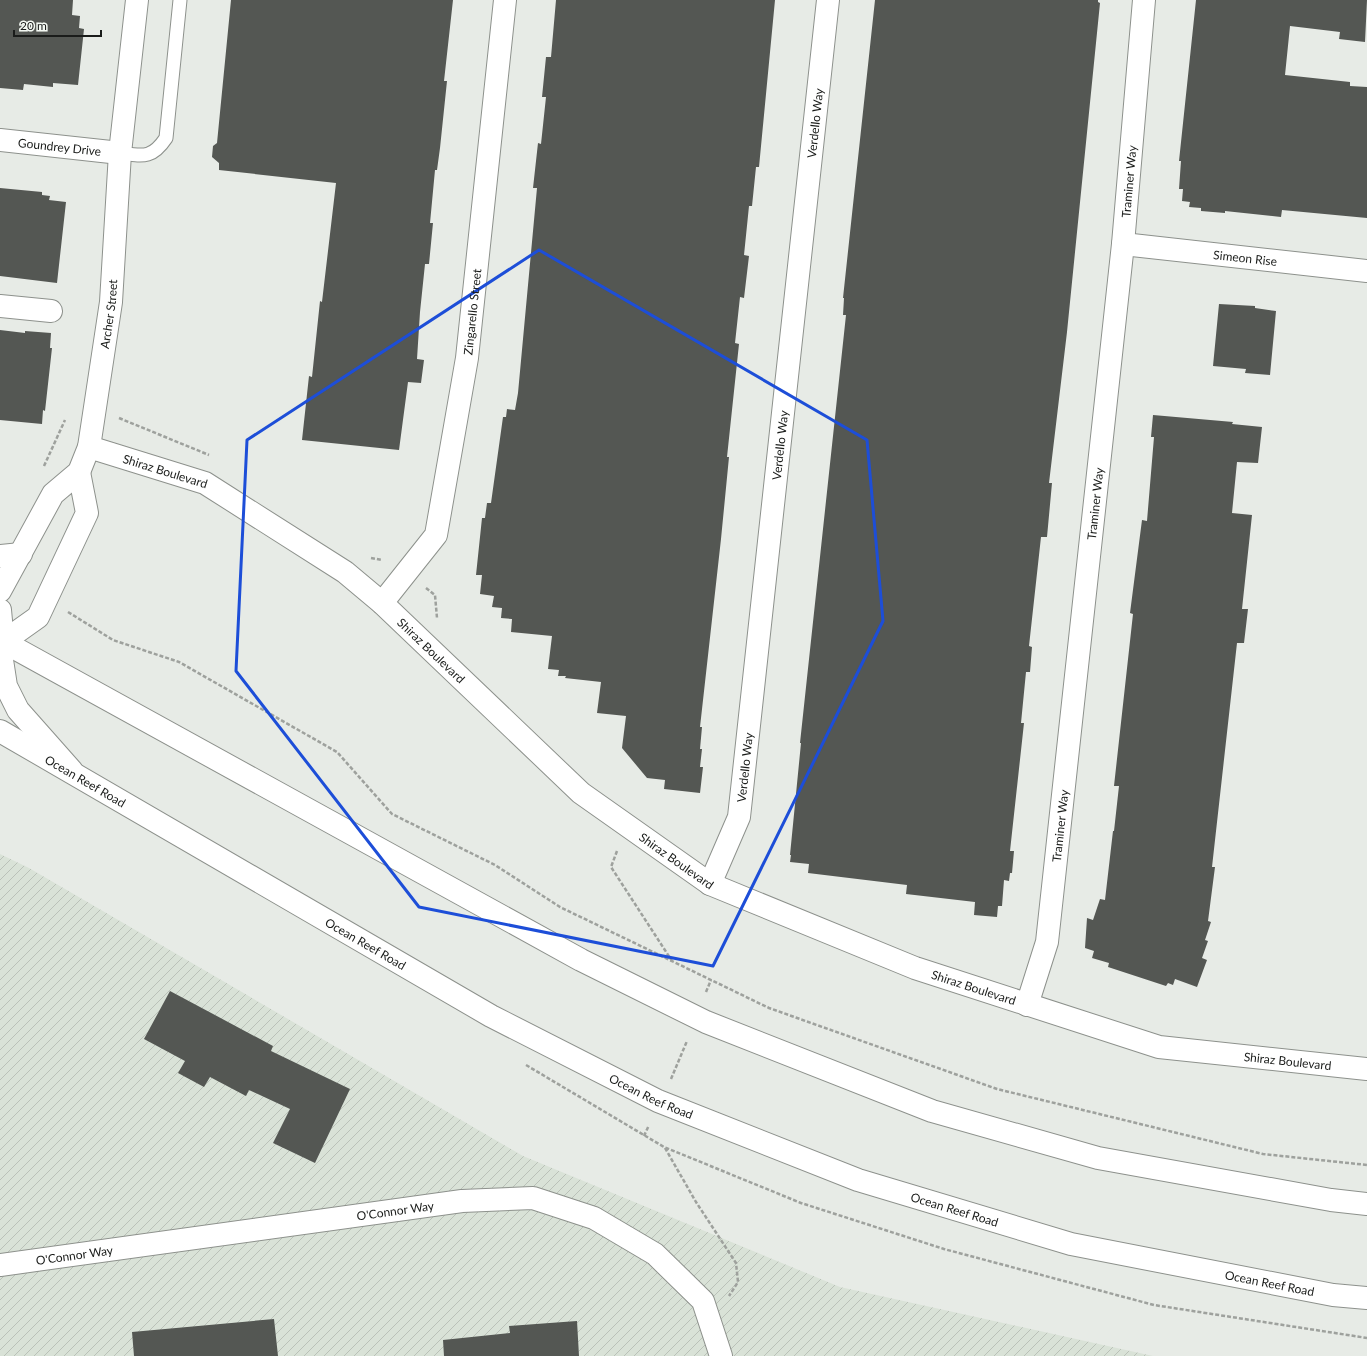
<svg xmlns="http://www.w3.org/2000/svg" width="1367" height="1356" font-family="Lato,sans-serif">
<defs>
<pattern id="industrial-furrows" width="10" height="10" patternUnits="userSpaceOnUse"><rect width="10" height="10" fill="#d9e2d7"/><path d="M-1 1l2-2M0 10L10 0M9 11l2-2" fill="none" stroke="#bac1b8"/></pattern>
</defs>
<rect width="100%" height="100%" fill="#e7ebe6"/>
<!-- industrial -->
<path fill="url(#industrial-furrows)" d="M0,854L29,868L523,1156L840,1287L1153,1356H0Z"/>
<!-- building -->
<path fill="#545753" d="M0,0H73L72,15L80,16L79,28L84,29L78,85L53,83V87L24,84L23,90L0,88Z
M231,0H453L444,81H447L440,148L437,170H435L430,223H433L429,264H425L420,312L417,359L424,360L421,383L408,382L399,450L302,440L309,376L312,377L320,301L322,302L336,183L219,170V163L212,157L213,146L217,143Z
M556,0H775L759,167H756L752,206H749L744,255L749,256L744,298L740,297L735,343L739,344L727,457H729L721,539L700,727H702L700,749H702L700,767H703L700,793L664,789L665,780L647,778L622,748L626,716L597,713L601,682L565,678L566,676H558L559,670L548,669L552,636L511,632L512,619L501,618L502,608L492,607L494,596L480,594L482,575H476L482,518H485L487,503H491L503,417H506L507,409L515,410L518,393L537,188H533L538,143L541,144L546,97H542L546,57H551Z
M875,0H1098V2L1100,3L1067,332L1049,483H1052L1047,537H1041L1029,646L1032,647L1030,672H1026L1021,723H1024L1010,851H1014L1012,873H1010L1009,881L1004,880L1002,906H998L997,917L974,915L975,902L906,894L907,885L808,873L809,864L790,862L791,855H790L801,743H800L846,315H843L844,298H843Z
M1196,0H1367L1365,42L1339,39L1340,32L1290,26L1285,75L1350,82V86L1367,87V218L1282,210L1281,217L1225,211V213L1201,211V208L1189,207L1190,202L1182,201L1183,189H1179L1181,161H1179Z
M0,188L42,192V195L50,196L49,200L66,202L57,283L0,276Z
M1219,304L1255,306V308L1276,311L1270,375L1245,373L1246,369L1213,366Z
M0,330L25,333V331L51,333L50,348H52L45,411L43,410L42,424L0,420Z
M1153,415L1233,422L1232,424L1262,427L1258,463L1237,462L1232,513L1252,515L1242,609H1248L1244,643H1237L1212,867H1215L1208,921L1211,922L1205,940L1208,941L1202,958L1207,960L1197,987L1175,979L1173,985L1168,983L1166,986L1108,967L1109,963L1092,958L1094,951L1085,948L1087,918L1093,920L1100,899L1105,900L1113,831H1114L1119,786H1114L1133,614L1130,613L1142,520L1147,521L1154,437H1151Z
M170,991L273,1046L271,1051L350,1089L315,1163L273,1143L290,1109L249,1090L246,1096L210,1077L204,1087L178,1073L185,1061L144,1039Z
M274,1319L278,1356H134L132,1332Z
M577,1321L579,1356H444L443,1340L510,1333L509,1326Z"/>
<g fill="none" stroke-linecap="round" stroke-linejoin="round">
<!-- lane casing -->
<g stroke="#8d918c" stroke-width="15">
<path id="lane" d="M120,153C143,156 152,159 166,138L180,0"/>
</g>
<!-- street casing -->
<g stroke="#8d918c" stroke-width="24">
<g id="street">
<path id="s1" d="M0,140L120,153"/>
<path id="s2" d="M1123,244L1367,271"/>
<path d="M0,306L51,311"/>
<path id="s3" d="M89,447L205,483L345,572L382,603L581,793L710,884L915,968L1159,1047L1367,1069"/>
<path id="s4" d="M382,603L436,535L467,358L505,0"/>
<path id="s5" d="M710,884L739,817L828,0"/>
<path id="s6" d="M1027,1005L1047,942L1123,244L1144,0"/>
<path id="s7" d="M0,1265L462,1201L533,1198L594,1218L655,1254L703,1301L721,1356"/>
</g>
</g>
<!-- secondary casing -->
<g stroke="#8d918c" stroke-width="24">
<g id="secondary">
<path id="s8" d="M0,591L53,494L79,472L89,447L111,302L120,153L137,0"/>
<path d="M0,610L3,642L2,660L6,686L18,710L72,771"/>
<path d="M0,644L38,617L87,513L79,472"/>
</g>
</g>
<!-- primary casing -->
<g stroke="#8d918c" stroke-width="24">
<g id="primary">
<path d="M0,556L21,554"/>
<path d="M0,640L581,960L706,1022L932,1111L1098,1158L1331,1200L1367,1204"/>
<path id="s9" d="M0,731L491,1016L658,1101L858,1180L1071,1244L1333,1295L1367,1298"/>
</g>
</g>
<!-- path -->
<path stroke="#9ea19d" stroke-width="2.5" stroke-dasharray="4 2" stroke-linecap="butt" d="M119,418L209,455
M44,466L65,420
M371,558L382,560
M426,588L435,595L437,618
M68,612L113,640L179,662L337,752L392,814L495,865L560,907L769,1008L997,1089L1263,1154L1367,1165
M617,851L611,867L672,961
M706,992L711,980
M526,1065L664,1147L801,1203L944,1249L1154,1305L1367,1338
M671,1079L687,1041
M644,1136L649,1125
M665,1148L696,1202L736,1263L738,1282L729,1296"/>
<!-- lane -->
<use href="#lane" stroke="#fff" stroke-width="13"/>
<!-- street -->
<use href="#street" stroke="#fff" stroke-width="22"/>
<!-- secondary -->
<use href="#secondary" stroke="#fff" stroke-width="22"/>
<!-- primary -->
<use href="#primary" stroke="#fff" stroke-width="22"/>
</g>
<!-- marked area -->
<path fill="none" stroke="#1d4ed8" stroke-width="3" stroke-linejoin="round" d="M539,250L867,440L883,621L713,966L419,907L236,671L247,440Z"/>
<g text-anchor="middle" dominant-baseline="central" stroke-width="4" stroke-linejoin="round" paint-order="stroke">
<!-- street labels -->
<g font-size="12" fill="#1a1c1a" stroke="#f4f9f3">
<text stroke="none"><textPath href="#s5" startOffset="771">Verdello Way</textPath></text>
<text stroke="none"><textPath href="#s1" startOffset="60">Goundrey Drive</textPath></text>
<text stroke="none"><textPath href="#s6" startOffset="831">Traminer Way</textPath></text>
<text stroke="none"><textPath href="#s2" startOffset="123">Simeon Rise</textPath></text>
<text stroke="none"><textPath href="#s4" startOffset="313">Zingarello Street</textPath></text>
<text stroke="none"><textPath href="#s8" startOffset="306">Archer Street</textPath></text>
<text stroke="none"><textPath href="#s5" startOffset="447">Verdello Way</textPath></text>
<text stroke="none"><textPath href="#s3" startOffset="80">Shiraz Boulevard</textPath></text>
<text stroke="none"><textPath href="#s6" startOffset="507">Traminer Way</textPath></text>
<text stroke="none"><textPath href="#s3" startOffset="404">Shiraz Boulevard</textPath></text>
<text stroke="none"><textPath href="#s5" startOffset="123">Verdello Way</textPath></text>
<text stroke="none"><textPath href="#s9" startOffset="99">Ocean Reef Road</textPath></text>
<text stroke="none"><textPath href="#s6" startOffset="183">Traminer Way</textPath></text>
<text stroke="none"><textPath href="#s3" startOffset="728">Shiraz Boulevard</textPath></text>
<text stroke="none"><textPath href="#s9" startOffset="423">Ocean Reef Road</textPath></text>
<text stroke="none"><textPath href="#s3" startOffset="1052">Shiraz Boulevard</textPath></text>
<text stroke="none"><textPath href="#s3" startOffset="1376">Shiraz Boulevard</textPath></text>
<text stroke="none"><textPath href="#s9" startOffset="747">Ocean Reef Road</textPath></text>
<text stroke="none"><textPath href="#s9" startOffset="1071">Ocean Reef Road</textPath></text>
<text stroke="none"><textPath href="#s7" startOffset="399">O'Connor Way</textPath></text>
<text stroke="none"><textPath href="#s7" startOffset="75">O'Connor Way</textPath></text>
<text stroke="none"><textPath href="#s9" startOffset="1395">Ocean Reef Road</textPath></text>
</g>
</g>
<!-- scale -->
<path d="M14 30v6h87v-6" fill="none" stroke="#1a1c1a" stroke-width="2"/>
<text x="20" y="30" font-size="12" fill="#1a1c1a" stroke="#f4f9f3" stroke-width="3" paint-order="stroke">20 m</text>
</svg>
